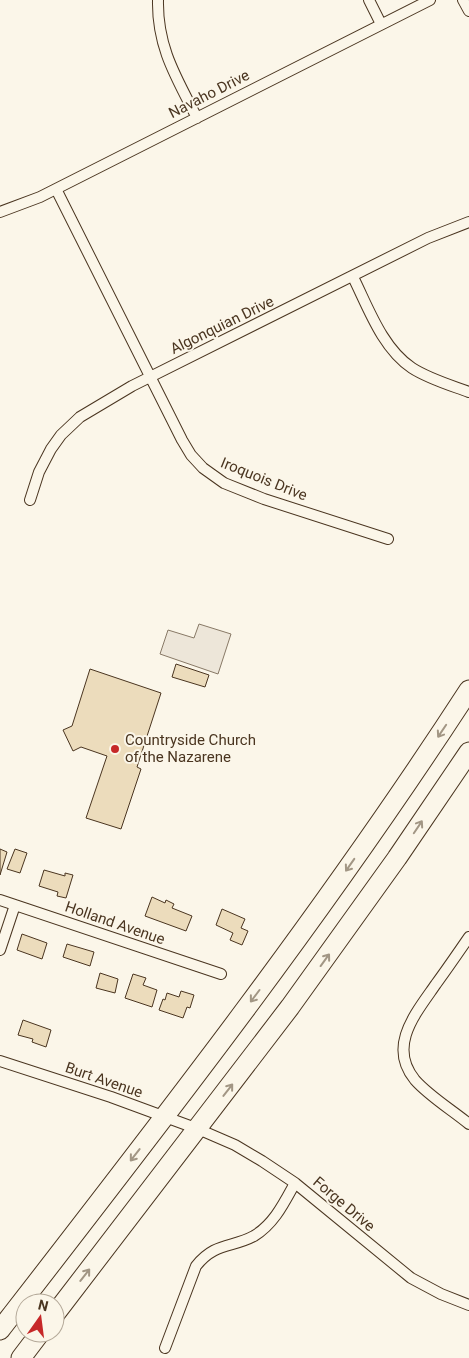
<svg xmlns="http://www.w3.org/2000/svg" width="469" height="1358" font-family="Roboto,sans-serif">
<rect width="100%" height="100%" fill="#fbf6e9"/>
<!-- green -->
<path fill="#ede6d9" stroke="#887966" d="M199,624L231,634L218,674L160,654L168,630L194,638Z"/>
<!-- building -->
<path fill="#ecdcbc" stroke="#4a3520" d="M176,664L209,675L205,687L172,677Z
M90,669L161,693L137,767L141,769L121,829L86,818L107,756L81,747L73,751L63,730L72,726Z
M0,849L7,852L0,875Z
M15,849L27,853L20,873L7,869Z
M44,870L65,876V873L73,875L66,898L57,896L58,892L39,886Z
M152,897L165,903L166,900L174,904L172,908L192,916L186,931L145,916Z
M222,909L245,919L241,928L248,931L242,945L230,940L233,933L216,925Z
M22,934L47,943L42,959L17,950Z
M67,944L94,952L90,966L63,957Z
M100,973L118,979L115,993L96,988Z
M133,974L146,978L143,985L157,990L152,1007L125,998Z
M181,991L194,995L190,1008L187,1007L183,1018L159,1010L163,999L165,1000L167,993L179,997Z
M23,1020L51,1030L46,1047L32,1042L33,1039L18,1035Z"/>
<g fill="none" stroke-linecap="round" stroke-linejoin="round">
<!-- street casing -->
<g stroke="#4a3520" stroke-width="12">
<path id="street" d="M158,0C157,47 176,77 197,118
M369,0L381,24
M463,0L469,11
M56,189L182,440L191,455L203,468L224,483L264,499L388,539
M0,212L40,197L430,0
M353,277C368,307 382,348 412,368C429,379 450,385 469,392
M30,500L39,472L51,449L61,435L80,417L132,386L428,238L469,222
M0,900L221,974
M469,937C458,953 447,969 436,984C416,1013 387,1046 415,1080C429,1096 452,1110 469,1124
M0,950L15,905
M0,1061L111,1097L198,1129L235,1145L262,1161L295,1183L411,1278L441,1294L469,1305
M165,1348L196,1266C215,1242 232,1248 254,1236C274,1224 284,1203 295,1183"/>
</g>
<!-- highway casing -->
<g stroke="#4a3520" stroke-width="21">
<path id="highway" d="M55,1314L290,1007L397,858L469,752
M0,1330C162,1121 325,912 469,690
M21,1358L40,1333"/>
</g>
<!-- street -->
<use href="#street" stroke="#fbf6e9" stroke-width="10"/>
<!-- highway -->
<use href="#highway" stroke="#fbf6e9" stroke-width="19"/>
</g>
<!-- one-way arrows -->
<defs><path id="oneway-shaft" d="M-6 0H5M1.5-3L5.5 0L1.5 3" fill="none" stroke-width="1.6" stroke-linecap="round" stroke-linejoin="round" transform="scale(1.25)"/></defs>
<g stroke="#a29684">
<use href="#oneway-shaft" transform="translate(442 731) rotate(124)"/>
<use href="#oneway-shaft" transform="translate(418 827) rotate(-56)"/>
<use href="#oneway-shaft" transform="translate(350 865) rotate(125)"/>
<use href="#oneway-shaft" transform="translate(325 960) rotate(-54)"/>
<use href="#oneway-shaft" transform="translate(255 996) rotate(127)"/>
<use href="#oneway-shaft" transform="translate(228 1090) rotate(-52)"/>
<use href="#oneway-shaft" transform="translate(135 1155) rotate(128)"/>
<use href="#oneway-shaft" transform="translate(85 1275) rotate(-52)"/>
</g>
<!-- markers -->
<circle fill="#c62828" stroke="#fbf6e9" stroke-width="2" cx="115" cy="749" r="5"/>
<g text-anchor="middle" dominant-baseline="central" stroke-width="4" stroke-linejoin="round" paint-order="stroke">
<!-- street labels -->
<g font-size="15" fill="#4a3520" stroke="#fbf6e9">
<text transform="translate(209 94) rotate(-27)">Navaho Drive</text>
<text transform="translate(222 325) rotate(-26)">Algonquian Drive</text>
<text transform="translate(264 479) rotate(22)">Iroquois Drive</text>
<text transform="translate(115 923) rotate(19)">Holland Avenue</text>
<text transform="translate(104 1080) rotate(19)">Burt Avenue</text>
<text transform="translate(344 1204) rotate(40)">Forge Drive</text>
</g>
<!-- poi labels -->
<g font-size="15" fill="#4a3520" stroke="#fbf6e9" text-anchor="start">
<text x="125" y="740">Countryside Church<tspan x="125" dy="17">of the Nazarene</tspan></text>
</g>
</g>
<!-- north arrow -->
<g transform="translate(40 1318) rotate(14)"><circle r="24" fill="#fbf6e9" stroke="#b4a999"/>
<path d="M0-4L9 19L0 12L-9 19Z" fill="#c62828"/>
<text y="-8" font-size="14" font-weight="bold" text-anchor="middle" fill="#4a3520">N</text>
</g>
</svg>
